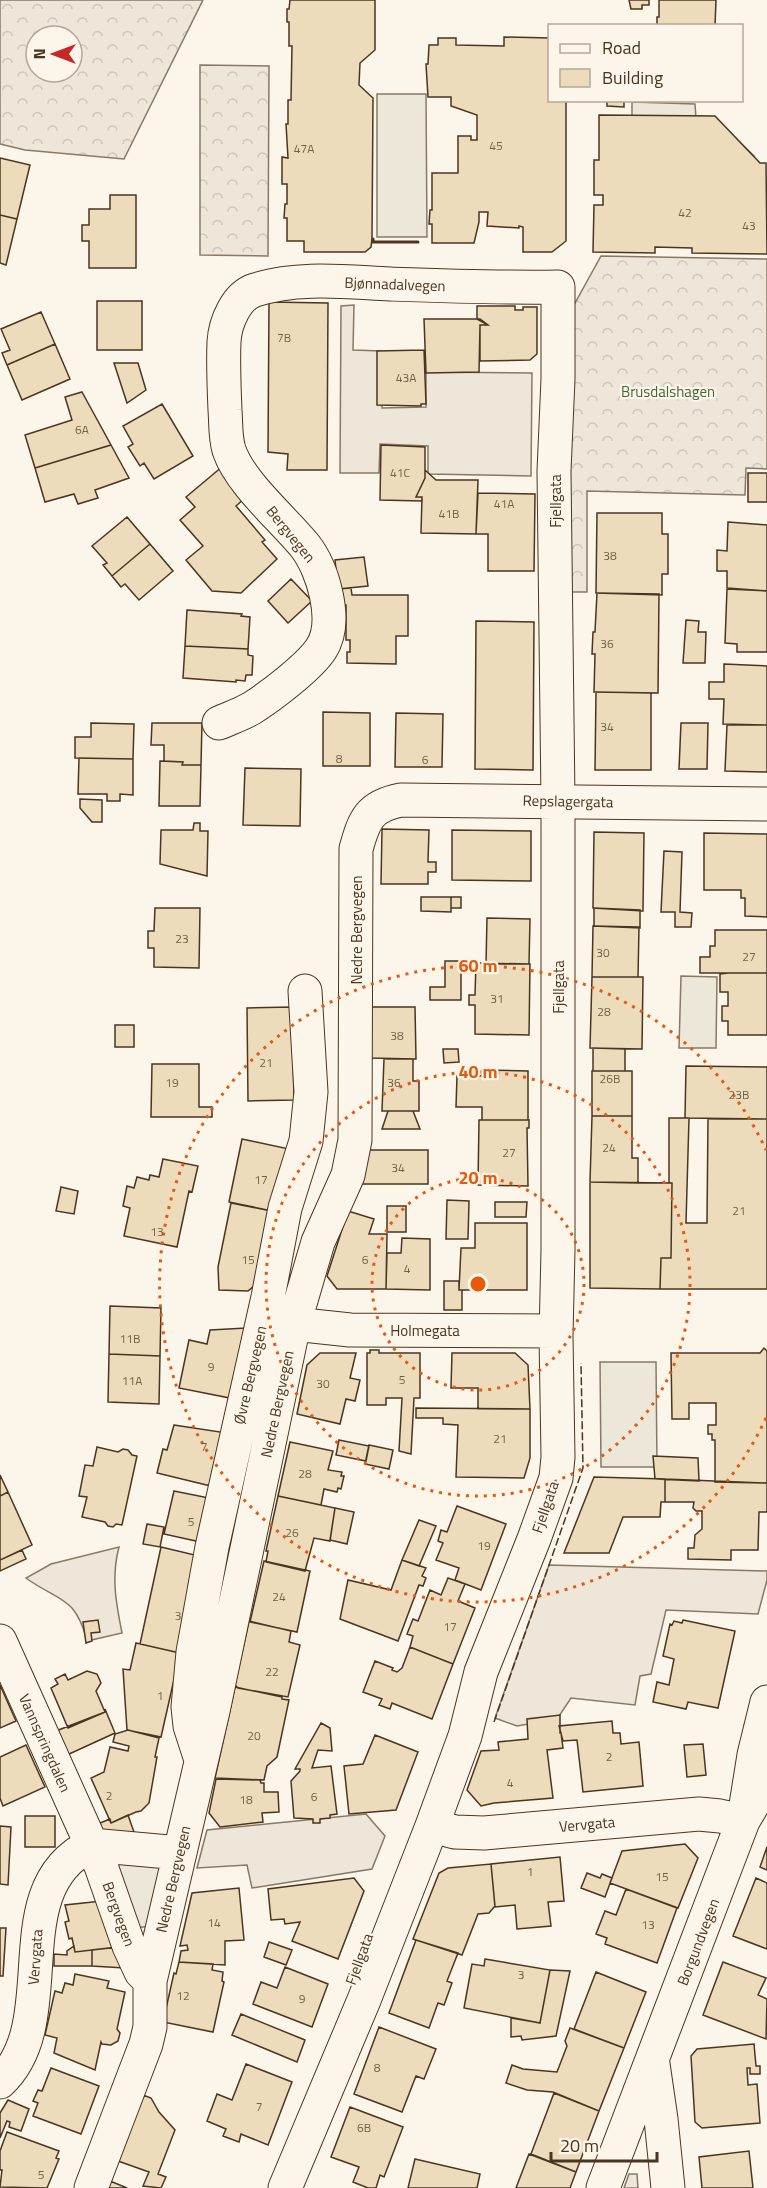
<svg xmlns="http://www.w3.org/2000/svg" width="767" height="2188" font-family="'Titillium Web',sans-serif">
<defs>
<pattern id="forest-crowns" width="20" height="18" patternUnits="userSpaceOnUse" patternTransform="scale(1.5)"><rect width="20" height="18" fill="#ede6d9"/><path d="M2 6a3 3 0 1 1 6 0M12 15a3 3 0 1 1 6 0" fill="none" stroke="#cdc6ba"/></pattern>
</defs>
<rect width="100%" height="100%" fill="#fbf6e9"/>
<!-- grass -->
<path fill="#ede6d9" stroke="#887966" stroke-width="1.5" d="M354,305L353,350L381,351L382,408L426,407V372L532,373L531,476L428,474V446L380,444L379,473H340L341,306Z
M119,1547C111,1577 116,1603 122,1633L87,1641C75,1595 59,1602 26,1578L51,1564Z
M549,1565L767,1571V1580L758,1614L666,1610L651,1674L640,1676L635,1705L571,1698L557,1719L517,1726L495,1718Z
M366,1814L385,1836L372,1869L252,1888L247,1865L197,1868L207,1830Z
M629,2174H637L638,2188H624Z"/>
<!-- forest -->
<path fill="url(#forest-crowns)" stroke="#887966" stroke-width="1.5" fill-rule="evenodd" d="M0,0H203L124,159L25,150L0,144ZM36,36H72V72H36Z
M200,65L269,66L268,256L200,255Z
M601,256L767,259V469L746,468L745,495L587,491V592H567L569,314Z"/>
<!-- parking -->
<path fill="#ede7d9" stroke="#887966" stroke-width="1.5" d="M377,94H426L427,237H377Z
M632,102L695,104L696,118H715L754,156L632,154Z
M681,976L717,977L716,1048H679Z
M600,1362H656L657,1467H601Z
M180,1853L162,1925L134,1928L110,1864Z"/>
<!-- building -->
<path fill="#ecdcbc" stroke="#4a3520" stroke-width="1.5" d="M290,0H375V50L360,63L359,85L373,98L372,239L371,247L365,252H304V241H287V218H284L285,204H287V184H282V157L288,158L286,124H288V100H291L292,46H289V22H287V9H289Z
M629,0H649V5H642V9H631Z
M659,0H716L715,26H657V17H659Z
M504,37L550,38V100H566V241L552,252H523V227L519,226V228L487,226L488,212H479V222L474,243H432V224H429L430,210H432V173H458V136H471V140H477V115L451,106V97H428L426,64H428L429,45H438V38H456V45L504,46Z
M607,100H624V107L607,106Z
M599,115L715,116L760,163H766L767,254L692,253V248L655,247V253L593,252L594,205H603V195H594V160H599Z
M0,158L30,165L17,219L0,215Z
M110,195H136V268H89V241H82V225H89V209H110Z
M0,215L17,219L6,265L0,263Z
M97,301H142V350H97Z
M269,302L328,303L327,470H287L288,454L268,452Z
M477,306H515V310H523V307H537V354L530,360L480,361V325H488L477,319Z
M41,312L55,344L7,365L2,353L10,350L1,329Z
M424,319H480L488,325H480L479,372L426,373Z
M55,344L70,379L22,400L7,365Z
M424,350L426,404H421V406L377,405V351Z
M114,363H138L146,390L127,403Z
M82,392L111,445L35,468L25,435L72,420L65,397Z
M162,404L193,456L154,479L144,463L140,466L128,447L133,444L123,426Z
M111,445L129,478L95,490L98,498L78,504L74,494L45,502L35,468Z
M381,445L425,447V478L416,497H422V501L380,500Z
M223,466L245,498L236,506L265,540L262,542L277,559L241,593L212,591L186,560L203,546L180,520L195,507L186,497Z
M425,470L436,480H478L476,534L421,533L422,497H416L425,478Z
M748,473H767V502H748Z
M478,493L535,494L534,571H488V534H476Z
M597,513H662V534H668V574H662V595L596,593Z
M127,517L150,544L112,576L103,565L107,563L92,546Z
M728,522L767,525V591L727,588V571H717V550L727,551Z
M150,544L173,571L139,600L125,584L121,587L112,576Z
M364,557L368,586L338,589L335,560Z
M291,579L312,601L288,623L268,601Z
M351,588L352,595H408V636H396V664L347,663V652H350V640H346V605L339,606L338,589Z
M727,589L767,591V652H737V644L725,643Z
M597,593L659,594L658,693L594,692L595,654H592L593,632H595Z
M187,610L242,614L241,616L250,617L248,649L185,646Z
M686,620L699,621L698,632H706L705,663H683Z
M476,621L534,622L533,770L475,769Z
M185,646L248,649V655L253,656L252,675H246L245,681L236,680V682L183,678Z
M724,664L767,666V725L723,724L724,699H709V682H724Z
M596,692L651,693V770H595Z
M323,712L370,713V766H323Z
M396,713L443,714L442,767H395Z
M91,723L134,724L133,759L75,758V737H91Z
M152,723H202L201,765H182L183,762L164,761V745H151Z
M681,723H708L707,769H679Z
M727,725H767V772L725,771Z
M79,758L133,759V795L120,794V801H107V794H78Z
M160,761L183,762L182,765H201L200,806H159Z
M245,768L301,769L300,826L243,825Z
M80,799L102,800V822H92L80,808Z
M194,823H200V831H208L207,876L160,864L161,830H193Z
M382,829L429,830L428,862H436V872H428V884H381Z
M452,830L531,831V881L452,880Z
M594,832L644,833L643,911L593,908Z
M704,833L767,834V917L745,916V898H741V890H704Z
M664,851L682,852L680,912L692,913L691,927H675V912H661Z
M421,897H451V912L421,911Z
M451,897H461V908H451Z
M155,908H200L199,968L154,967V948H148V931H154Z
M594,908L640,910V928L594,926Z
M487,918L530,919L529,964H486Z
M593,926L639,927L638,977H592Z
M715,930H767V973H700V957H710V946H715Z
M445,961H461V1000H430V987H445Z
M476,963L530,964L529,1035L475,1034V1005H469V995H475Z
M728,973H767V1035H728V1021H722V1006H728V992H720V974Z
M592,977H643L642,1049L590,1048Z
M292,1007L294,1100L248,1101L247,1008Z
M369,1007H415L416,1059L369,1058Z
M115,1025H134V1047H115Z
M593,1048L625,1049V1071H593Z
M443,1049H458L459,1062L444,1063Z
M384,1059H413V1081H419V1111H382Z
M152,1064H199V1107H212V1117H151Z
M686,1066L767,1067V1119L685,1118Z
M482,1070L528,1071V1120H482V1107H456L457,1076H482Z
M592,1071H632V1116H592Z
M388,1111H413L420,1129H382Z
M592,1116H632V1158H638V1183L590,1182Z
M669,1118H689L686,1223H707L708,1119H767V1289H660L661,1258H671L672,1183H669Z
M479,1120H529V1128H527L528,1186L478,1185Z
M242,1139L289,1149L277,1212L229,1202Z
M368,1150H428V1184H357Z
M163,1159L198,1166L192,1192L189,1191L177,1247L124,1236L130,1208L123,1206L127,1186L134,1188L137,1177L149,1180L150,1175L159,1177Z
M590,1182L672,1183L671,1258H661L660,1289L590,1288Z
M61,1187L78,1191L74,1214L56,1211Z
M447,1200L469,1201L468,1239H446Z
M495,1202H527L526,1217H495Z
M231,1203L276,1212L262,1279L248,1291L219,1290L218,1267Z
M387,1206H406V1232H387Z
M348,1211L374,1219L369,1234H387L386,1289H337L327,1276Z
M475,1223H527V1290H459L461,1248H475Z
M402,1238L430,1239V1290L386,1289L387,1253H401Z
M444,1281H459V1290H462V1310H444Z
M110,1306L161,1308L160,1356L109,1354Z
M246,1328L235,1399L179,1388L189,1340L207,1344L210,1330Z
M764,1348L767,1351V1483L715,1482V1440H712V1434H708V1425H716V1403H689V1419H672L671,1353H760Z
M370,1350H379V1353H420V1398H414L411,1454L399,1451L402,1398H386V1405H367V1353H370Z
M320,1353H356L350,1378L360,1380L355,1401L346,1399L340,1424L297,1414L307,1365Z
M452,1353H515L528,1365L530,1409H478V1388H451Z
M109,1354L160,1356L159,1404L108,1402Z
M416,1408L530,1409V1458L524,1478L456,1477L458,1425L443,1424V1418H416Z
M174,1425L227,1433L215,1487L157,1473L163,1449L167,1450Z
M339,1440L369,1446L366,1461L336,1455Z
M290,1442L333,1451L328,1470L342,1472L341,1476H344L341,1489L338,1488L337,1492L324,1489L321,1505L278,1496Z
M369,1445L393,1450L389,1469L365,1464Z
M97,1447L118,1452L123,1449L128,1450L132,1455L137,1456L122,1525L116,1524L113,1527L108,1526L105,1522L82,1517L87,1497L79,1496L85,1465L93,1466Z
M653,1456L698,1458L699,1481L655,1479Z
M0,1475L8,1492L0,1496Z
M594,1477L665,1479V1502H661L660,1517H623L609,1553H564Z
M665,1479L767,1483V1512H759L758,1550H731V1560L688,1559V1548H694L695,1535L702,1529V1511H696L693,1508L694,1502H665Z
M174,1491L214,1499L205,1543L164,1534Z
M8,1492L32,1545L0,1560V1496Z
M278,1496L335,1508L330,1541L314,1538L305,1571L266,1562L268,1551H266Z
M457,1506L506,1524L481,1590L455,1580L459,1568L436,1560L443,1543L438,1541L441,1530L447,1532Z
M335,1508L354,1512L347,1544L330,1540Z
M419,1520L436,1526L419,1566L402,1560Z
M147,1524L164,1527L160,1547L143,1544Z
M161,1547L199,1556L180,1653L140,1644Z
M22,1550L26,1559L0,1571V1560Z
M402,1560L426,1568L422,1576L426,1578L423,1586L419,1585L398,1641L340,1619L348,1580L391,1590Z
M264,1561L310,1571L297,1632L250,1622Z
M448,1578L465,1584L458,1601L475,1608L453,1664L410,1647L413,1636L407,1634L413,1619L418,1621L430,1590L441,1595Z
M98,1620L100,1632L91,1633L92,1641L86,1643L83,1622Z
M683,1620L735,1631L718,1708L688,1702L686,1709L653,1702L657,1682L669,1685L674,1659L663,1656L670,1624L672,1625L674,1621L682,1623Z
M249,1621L291,1631L289,1642L300,1645L288,1697L238,1688L235,1685Z
M136,1643L180,1653L161,1737L127,1730L123,1669L130,1670Z
M410,1647L453,1664L432,1719L392,1703L390,1709L379,1705L382,1699L363,1692L375,1661L393,1668L392,1670L397,1672L402,1668Z
M87,1671L97,1674L101,1683L96,1691L105,1712L68,1728L51,1688L58,1684L55,1679L65,1674L68,1680Z
M0,1685L16,1721L0,1728Z
M235,1687L282,1697V1699L289,1700L277,1757L267,1766L264,1780L215,1778Z
M105,1709L115,1733L67,1755L56,1731L105,1712Z
M560,1715V1733H561L563,1748L547,1750L553,1798L494,1803L481,1806L467,1790L481,1751L499,1750L498,1742L528,1739L527,1719Z
M612,1721L613,1733H620L621,1744L639,1742L643,1786L583,1792L577,1740L563,1741L559,1726Z
M321,1723L330,1728L332,1751L318,1750L312,1768L331,1766L337,1814L330,1815V1818L320,1819V1823H313V1819L294,1818L291,1781L300,1771V1769H295Z
M128,1730L159,1738L155,1757H157L149,1803L141,1811L136,1812L111,1823L91,1778L104,1772L110,1747L128,1751L129,1746L113,1742L115,1734Z
M375,1735L418,1752L396,1810L349,1814L344,1766L363,1764Z
M703,1744L706,1775L687,1777L684,1745Z
M26,1745L45,1787L3,1806L0,1798V1757Z
M216,1779L260,1780L261,1783H264V1792H278L279,1812L262,1813L263,1822L220,1827L209,1813Z
M128,1815L135,1835L105,1838L100,1823L110,1819L111,1823Z
M25,1816H55V1847H25Z
M0,1826L11,1827L8,1885L0,1884Z
M685,1844L698,1858L678,1908L610,1883L622,1851Z
M767,1847V1870L760,1867Z
M560,1857L564,1901L548,1902L551,1926L517,1929L515,1905L495,1907L491,1864Z
M491,1864L495,1906L489,1913L478,1914L462,1955L413,1939L439,1873L448,1868Z
M587,1873L600,1878L602,1874L612,1878L605,1897L581,1888Z
M354,1878L364,1891L338,1959L292,1941L300,1922L285,1924L284,1919L271,1920L268,1889Z
M756,1878L767,1883V1949L733,1936Z
M239,1888L244,1940L225,1941V1965L179,1962L181,1951L188,1950L187,1945L180,1946L192,1893Z
M626,1889L677,1908L657,1963L605,1944L607,1938L596,1934L605,1911L616,1915Z
M102,1901L118,1947L75,1952L72,1938L69,1939L65,1922L69,1921L65,1905Z
M0,1928H6L3,1976H0Z
M416,1940L458,1953L447,1981L452,1983L444,2005L438,2003L429,2028L389,2013Z
M269,1942L292,1950L286,1965L264,1957Z
M74,1946L75,1952L92,1950V1966H54V1954L67,1955V1951Z
M117,1947L124,1968L92,1966V1950Z
M485,1959L550,1970L540,2023L464,2008L472,1964L484,1966Z
M179,1962L213,1964L212,1970L223,1972L222,1981L224,1982L213,2032L163,2022L174,1973L176,1974Z
M723,1962L766,1978L758,1995L767,1999L766,2039L703,2015Z
M285,1967L328,1984L312,2027L253,2004L261,1982L277,1988Z
M550,1970L570,1971L556,2036L522,2040L521,2036L511,2037V2018L540,2023Z
M596,1972L646,1992L624,2048L574,2029Z
M75,1974L109,1981L107,1988L125,1992L117,2029L120,2033L118,2041L111,2045L102,2044L101,2042L95,2070L54,2053L57,2038L45,2035L55,1991L62,1993L65,1983L73,1985Z
M241,2014L305,2040L297,2062L232,2035Z
M379,2027L436,2049L424,2079L416,2076L402,2112L354,2094Z
M570,2028L624,2048L599,2111L553,2092L527,2090L506,2083L512,2065L523,2069L557,2072L567,2046L565,2041Z
M754,2044L756,2066H760V2074H750V2068H747L748,2085L757,2084L760,2123L702,2128L695,2122L691,2056L697,2049Z
M246,2064L292,2082L268,2145L241,2134L239,2142L223,2136L226,2129L207,2121L217,2094L232,2100Z
M51,2068L99,2086L81,2134L33,2116L38,2103L33,2101L38,2090L42,2091Z
M554,2093L599,2111L576,2172L531,2154Z
M143,2095L151,2098L159,2112L175,2130L158,2174L166,2177L161,2188L143,2186L149,2172L118,2161Z
M8,2100L29,2109L21,2131L9,2127L10,2122L7,2121L0,2138V2113Z
M350,2107L403,2127L384,2177L380,2175L376,2188H368L353,2182L359,2167L331,2157Z
M7,2132L59,2151L56,2158L59,2159L47,2188L0,2187L2,2170H0V2151Z
M749,2151L753,2188H702L699,2157Z
M529,2154L576,2172L570,2188H516Z
M415,2159L480,2174L477,2188H408Z
M110,2181L127,2188H107Z"/>
<g fill="none" stroke-linecap="round" stroke-linejoin="round">
<!-- minor casing -->
<g stroke="#4a3520" stroke-width="35">
<path id="minor" d="M219,723C230,718 242,714 252,708C271,696 309,667 321,649C339,622 323,569 305,546C283,519 240,483 229,450C225,437 226,423 225,410C224,387 223,365 224,342C225,323 236,296 255,290C298,276 346,282 390,284C447,286 502,288 558,287V379L554,471L558,801V1250L556,1336L558,1457L556,1478L534,1539L481,1672L465,1736L432,1826L364,2000L285,2188
M294,1324L350,1330L556,1331
M0,1641L101,1866L129,1946L141,1972L150,1981
M200,1757L190,1726L188,1707L193,1652L212,1547L268,1297L285,1208L306,1141L311,1092L305,991
M746,1805L754,1755L767,1702
M432,1826L455,1832L484,1833L699,1814L720,1816L743,1821
M653,2064L661,2119L668,2188
M0,2082C66,2020 0,1889 91,1845L180,1853
M91,2188L146,2044L150,2027V1981L213,1711L294,1324L318,1242L348,1175L355,1140L356,849C364,820 369,806 401,800L767,804
M603,2188L743,1821L767,1780"/>
</g>
<!-- minor -->
<use href="#minor" stroke="#fbf6e9" stroke-width="33"/>
<!-- fence -->
<path stroke="#4a3520" stroke-width="1.5" stroke-dasharray="8 3" stroke-linecap="butt" d="M494,1722L583,1468L581,1363"/>
<!-- wall -->
<path stroke="#4a3520" stroke-width="3" d="M373,239V242H418"/>
</g>
<!-- distance rings -->
<g fill="none" stroke="#e8590c" stroke-width="3" stroke-dasharray="3 6">
<circle cx="478" cy="1284" r="106"/>
<circle cx="478" cy="1284" r="212"/>
<path d="M766 1418A318 318 0 1 1 766 1150"/>
</g>
<g text-anchor="middle" dominant-baseline="central" stroke-width="4.5" stroke-linejoin="round" paint-order="stroke">
<!-- number labels -->
<g font-size="12" fill="#725f47">
<text x="496" y="145">45</text>
<text x="304" y="148">47A</text>
<text x="685" y="212">42</text>
<text x="749" y="225">43</text>
<text x="284" y="337">7B</text>
<text x="406" y="377">43A</text>
<text x="82" y="429">6A</text>
<text x="400" y="472">41C</text>
<text x="504" y="503">41A</text>
<text x="449" y="513">41B</text>
<text x="610" y="555">38</text>
<text x="607" y="643">36</text>
<text x="607" y="726">34</text>
<text x="339" y="758">8</text>
<text x="425" y="759">6</text>
<text x="182" y="938">23</text>
<text x="603" y="952">30</text>
<text x="749" y="956">27</text>
<text x="497" y="998">31</text>
<text x="604" y="1011">28</text>
<text x="397" y="1035">38</text>
<text x="266" y="1062">21</text>
<text x="610" y="1078">26B</text>
<text x="172" y="1082">19</text>
<text x="394" y="1082">36</text>
<text x="739" y="1094">23B</text>
<text x="609" y="1147">24</text>
<text x="509" y="1152">27</text>
<text x="398" y="1167">34</text>
<text x="261" y="1179">17</text>
<text x="739" y="1210">21</text>
<text x="157" y="1231">13</text>
<text x="248" y="1259">15</text>
<text x="365" y="1259">6</text>
<text x="407" y="1268">4</text>
<text x="130" y="1338">11B</text>
<text x="211" y="1366">9</text>
<text x="402" y="1379">5</text>
<text x="132" y="1380">11A</text>
<text x="323" y="1383">30</text>
<text x="500" y="1438">21</text>
<text x="204" y="1446">7</text>
<text x="305" y="1473">28</text>
<text x="191" y="1521">5</text>
<text x="292" y="1532">26</text>
<text x="484" y="1545">19</text>
<text x="279" y="1596">24</text>
<text x="178" y="1615">3</text>
<text x="450" y="1626">17</text>
<text x="272" y="1671">22</text>
<text x="160" y="1695">1</text>
<text x="254" y="1735">20</text>
<text x="609" y="1756">2</text>
<text x="510" y="1782">4</text>
<text x="109" y="1795">2</text>
<text x="314" y="1796">6</text>
<text x="246" y="1799">18</text>
<text x="530" y="1871">1</text>
<text x="662" y="1876">15</text>
<text x="214" y="1922">14</text>
<text x="648" y="1924">13</text>
<text x="521" y="1974">3</text>
<text x="183" y="1995">12</text>
<text x="302" y="1998">9</text>
<text x="377" y="2067">8</text>
<text x="259" y="2106">7</text>
<text x="364" y="2127">6B</text>
<text x="41" y="2174">5</text>
</g>
<!-- street labels -->
<g font-size="15" fill="#4a3520" stroke="#fbf6e9">
<text transform="translate(395 284) rotate(2)">Bjønnadalvegen</text>
<text transform="translate(555 501) rotate(-90)">Fjellgata</text>
<text transform="translate(291 534) rotate(51)">Bergvegen</text>
<text transform="translate(568 801) rotate(1)">Repslagergata</text>
<text transform="translate(356 930) rotate(-90)">Nedre Bergvegen</text>
<text transform="translate(558 987) rotate(-90)">Fjellgata</text>
<text x="425" y="1330">Holmegata</text>
<text transform="translate(250 1375) rotate(-77)">Øvre Bergvegen</text>
<text transform="translate(277 1404) rotate(-78)">Nedre Bergvegen</text>
<text transform="translate(545 1507) rotate(-71)">Fjellgata</text>
<text transform="translate(45 1743) rotate(66)">Vannspringdalen</text>
<text transform="translate(587 1824) rotate(-5)">Vervgata</text>
<text transform="translate(173 1879) rotate(-77)">Nedre Bergvegen</text>
<text transform="translate(119 1914) rotate(70)">Bergvegen</text>
<text transform="translate(698 1942) rotate(-69)">Borgundvegen</text>
<text transform="translate(35 1957) rotate(-86)">Vervgata</text>
<text transform="translate(359 1959) rotate(-70)">Fjellgata</text>
</g>
<!-- park labels -->
<g font-size="15" fill="#436837" stroke="#fbf6e9">
<text x="668" y="391">Brusdalshagen</text>
</g>
</g>
<circle cx="478" cy="1284" r="9" fill="#e8590c" stroke="#fbf6e9" stroke-width="3"/>
<g font-size="18" text-anchor="middle" font-weight="bold" fill="#e8590c" stroke="#fbf6e9" stroke-width="4.5" stroke-linejoin="round" paint-order="stroke">
<text x="478" y="972">60 m</text>
<text x="478" y="1078">40 m</text>
<text x="478" y="1184">20 m</text>
</g>
<!-- legend -->
<rect x="548" y="24" width="195" height="78" fill="#fbf6e9" stroke="#b4a999" stroke-width="1.5"/>
<rect x="560" y="44" width="30" height="9" fill="#fbf6e9" stroke="#b4a999" stroke-width="1.5"/>
<text x="602" y="54" font-size="18" fill="#4a3520">Road</text>
<rect x="560" y="69" width="30" height="18" fill="#ecdcbc" stroke="#b4a999" stroke-width="1.5"/>
<text x="602" y="84" font-size="18" fill="#4a3520">Building</text>
<!-- north arrow -->
<g transform="translate(54 54) rotate(270)"><circle r="28" fill="#fbf6e9" stroke="#b4a999" stroke-width="1.5"/>
<path d="M0-4.5L10 22L0 15L-10 22Z" fill="#c62828"/>
<text y="-9" font-size="16" font-weight="bold" text-anchor="middle" fill="#4a3520">N</text>
</g>
<!-- scale -->
<path d="M551 2152v9h106v-9" fill="none" stroke="#4a3520" stroke-width="3"/>
<text x="560" y="2152" font-size="18" fill="#4a3520" stroke="#fbf6e9" stroke-width="4.5" paint-order="stroke">20 m</text>
</svg>
